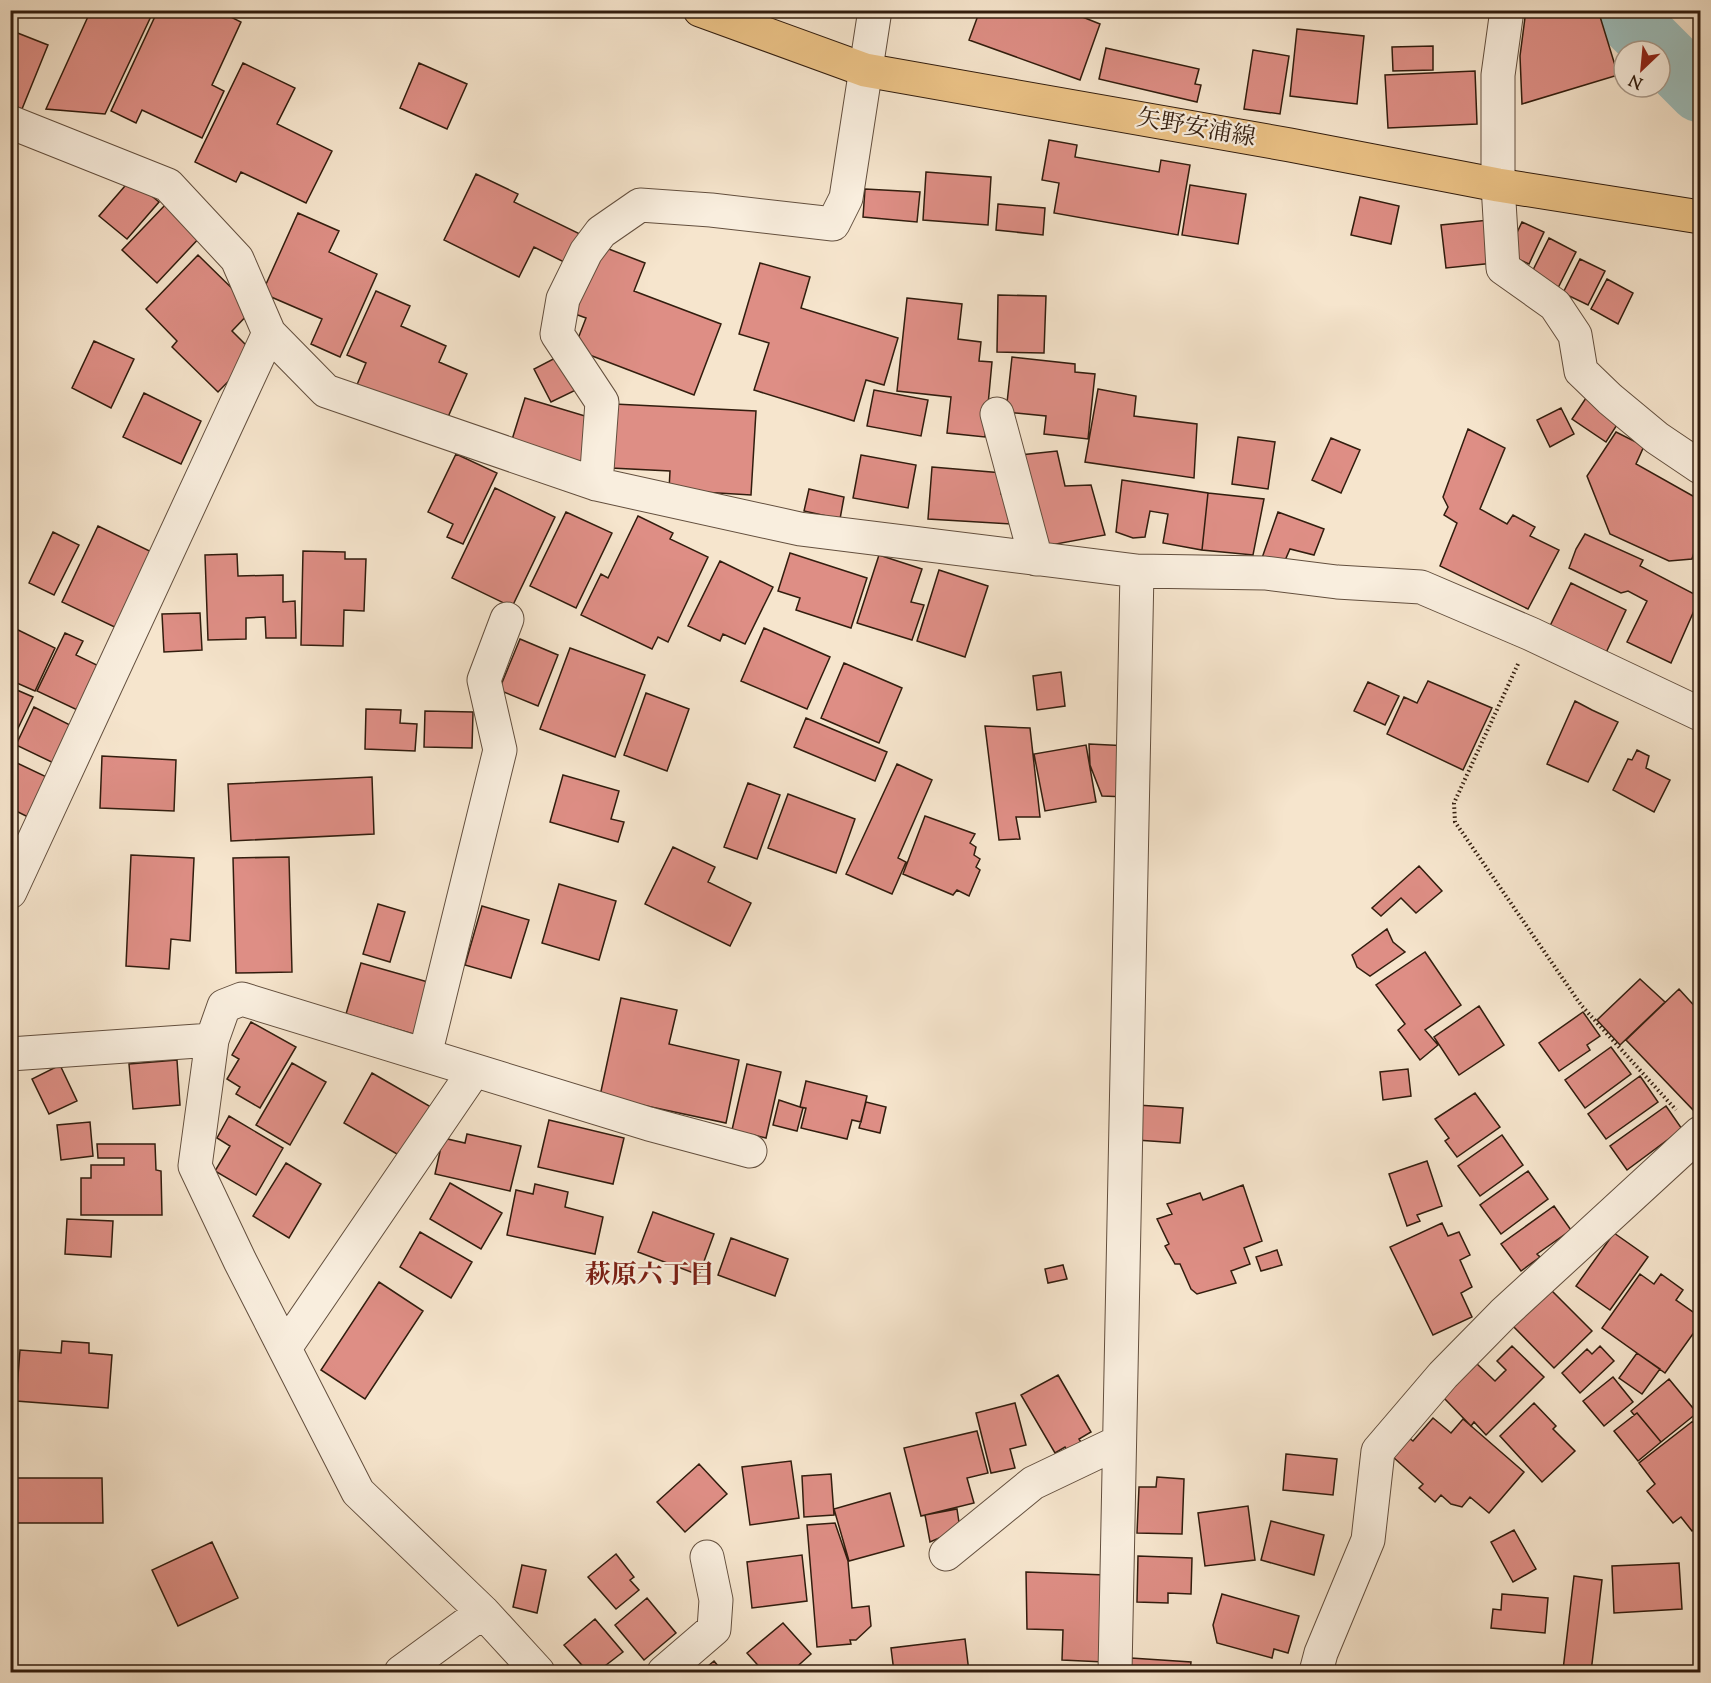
<svg xmlns="http://www.w3.org/2000/svg" width="1711" height="1683" font-family="'Sorts Mill Goudy','Noto Serif JP',serif">
<rect width="100%" height="100%" fill="#f6e5cd"/>
<filter id="stains"><feTurbulence type="fractalNoise" baseFrequency=".00333" numOctaves="4"/><feColorMatrix values="0 0 0 0 .2 0 0 0 0 .09 0 0 0 0 .02 0 0 0 .5 -.17"/></filter>
<radialGradient id="worn" r=".72"><stop offset=".6" stop-color="#630" stop-opacity="0"/><stop offset="1" stop-color="#630" stop-opacity=".3"/></radialGradient>
<g fill="none" stroke-linecap="round" stroke-linejoin="round">
<!-- river -->
<path stroke="#9dbebc" stroke-width="63" d="M1619,10L1700,91"/>
</g>
<!-- building -->
<path fill="#de8e85" stroke="#321d0e" stroke-width="1.5" d="M91,10H154L105,114L46,109Z
M158,10H217L241,22L212,85L224,91L202,138L142,110L136,123L111,111Z
M980,10H1065L1100,24L1080,80L969,40Z
M1526,10H1598L1618,75L1522,104L1520,56Z
M1297,29L1364,36L1357,104L1290,96Z
M10,30L48,45L22,109L10,104Z
M1433,46V70L1393,71L1392,47Z
M1106,48L1199,69L1195,84L1201,85L1197,102L1099,79Z
M1253,50L1289,56L1280,114L1244,109Z
M243,63L295,88L277,124L332,151L306,203L241,172L236,182L195,162Z
M419,63L467,84L447,129L400,108Z
M1475,71L1477,124L1388,128L1385,75Z
M1049,140L1077,145L1075,157L1159,172L1161,160L1190,165L1178,235L1054,213L1059,183L1042,180Z
M926,172L991,177L988,225L923,220Z
M476,174L518,194L514,202L580,234L566,263L534,247L519,277L444,240Z
M131,179L159,202L127,239L99,216Z
M1190,185L1246,194L1238,244L1182,235Z
M865,189L920,192L917,222L863,217Z
M1360,197L1399,206L1391,244L1351,235Z
M167,203L202,235L157,283L122,250Z
M998,204L1045,208L1043,235L996,230Z
M298,213L339,231L329,252L377,274L340,357L311,344L322,319L262,293Z
M1489,220L1494,263L1446,268L1441,225Z
M1522,222L1544,232L1529,264L1507,254Z
M1549,238L1576,252L1558,288L1531,274Z
M601,246L645,263L634,291L721,324L694,395L574,349L586,318L575,314Z
M198,255L253,309L232,331L255,354L218,392L172,347L177,341L146,309Z
M1580,259L1605,271L1588,305L1563,293Z
M760,263L810,277L801,308L898,338L884,385L866,380L854,421L754,390L769,343L739,334Z
M1607,279L1633,293L1618,324L1591,309Z
M376,291L410,306L401,326L446,346L439,362L467,374L444,426L354,392L366,363L347,355Z
M998,295L1046,296L1044,353L997,352Z
M907,298L962,304L958,339L981,342L979,361L992,362L985,437L947,433L951,397L897,391Z
M94,341L134,359L111,408L72,388Z
M561,355L578,389L551,402L534,369Z
M1012,357L1075,364V372L1095,374L1088,439L1044,434L1046,416L1006,412Z
M1098,389L1136,396L1134,416L1197,424L1194,478L1085,462Z
M874,390L928,400L921,436L867,426Z
M144,393L201,421L181,464L123,437Z
M1588,395L1622,417L1606,442L1572,419Z
M525,398L595,419L581,468L510,446Z
M614,404L756,411L751,495L669,490L670,471L611,468Z
M1561,408L1574,434L1550,447L1537,420Z
M1468,429L1505,448L1480,509L1507,524L1513,515L1535,527L1530,536L1559,550L1528,609L1440,566L1457,523L1444,515L1448,507L1443,497Z
M1616,432L1644,446L1636,464L1700,500V533L1692,559L1669,561L1610,534L1587,476Z
M1238,437L1275,442L1268,489L1232,484Z
M1331,438L1360,450L1341,493L1312,480Z
M1057,451L1065,486L1091,485L1105,535L1040,547L1020,455Z
M456,454L497,473L463,544L447,537L453,524L428,512Z
M861,455L916,465L908,508L853,498Z
M932,467L1003,473L1001,494H1014L1011,524L928,519Z
M1122,480L1208,493L1202,550L1163,543L1168,514L1150,511L1145,537L1133,538L1116,532Z
M495,488L555,517L512,607L452,578Z
M809,489L844,497L840,519L804,511Z
M1208,493L1264,499L1253,555L1202,550Z
M566,512L612,533L576,608L530,586Z
M1278,512L1324,529L1314,555L1290,549L1283,565L1262,558Z
M638,516L673,533L670,539L708,557L668,642L658,637L652,649L581,615L601,574L608,578Z
M98,526L160,556L123,631L62,602Z
M53,532L79,545L54,595L29,583Z
M1585,534L1643,560L1640,566L1700,597L1671,663L1627,642L1647,601L1628,591L1621,593L1569,568L1576,549Z
M303,551L345,552V559H366L364,611L344,610L343,646L301,645Z
M790,553L867,578L851,628L796,610L800,598L778,591Z
M237,554L238,576L283,575V602L295,601L296,638H266L265,617L246,618V639L208,640L205,555Z
M879,555L922,569L911,602L924,605L912,640L857,623Z
M720,561L773,587L745,644L723,634L720,641L688,626Z
M939,570L988,586L965,657L917,641Z
M1571,583L1626,610L1604,657L1548,630Z
M200,613L202,650L164,652L162,614Z
M10,626L55,648L35,691L10,680Z
M764,628L830,657L807,709L741,681Z
M65,633L83,641L76,655L109,671L88,715L37,691Z
M520,639L558,655L538,706L499,690Z
M570,648L645,675L615,757L540,729Z
M844,663L902,688L879,743L821,718Z
M1061,672L1065,706L1037,710L1033,676Z
M1428,681L1492,708L1463,770L1387,734L1404,697L1417,703Z
M1368,682L1399,696L1385,725L1354,711Z
M10,687L33,697L11,743H10Z
M646,693L689,709L667,771L624,755Z
M1575,701L1592,710L1618,722L1588,782L1547,764Z
M34,707L78,729L60,766L16,745Z
M366,709L401,710L400,723L417,724L415,751L365,749Z
M425,711L473,712L472,748L424,747Z
M806,718L887,752L875,781L794,747Z
M985,726L1030,728L1040,817H1016L1020,839L999,840Z
M1089,744L1130,746L1128,797L1102,796L1090,765Z
M1086,745L1096,802L1045,811L1034,754Z
M1637,750L1649,756L1646,768L1670,780L1654,812L1613,790L1628,759L1632,760Z
M102,756L176,760L174,811L100,808Z
M15,762L53,780L34,820L10,808V770Z
M897,764L932,780L898,858L906,862L892,894L846,874Z
M563,775L619,791L611,819L624,822L618,842L550,822Z
M372,777L374,834L231,841L228,784Z
M748,783L780,795L757,859L724,847Z
M788,794L855,819L836,873L768,848Z
M925,816L975,834L970,843L976,847L974,855L980,859L976,867L980,870L969,896L957,890L953,895L903,874Z
M673,847L715,867L708,882L751,903L730,946L645,904Z
M131,855L194,858L190,941L171,939L169,969L126,966Z
M289,857L292,972L236,973L233,858Z
M1419,866L1442,891L1416,913L1401,898L1381,916L1372,908Z
M559,884L616,901L599,960L542,943Z
M378,904L405,912L390,962L363,954Z
M482,906L529,920L511,978L465,965Z
M1387,929L1393,942L1405,952L1370,976L1357,967L1352,955Z
M1425,952L1461,1005L1425,1030L1438,1045L1420,1060L1398,1030L1405,1024L1376,985Z
M361,963L435,984L420,1036L346,1014Z
M1640,979L1665,1002L1620,1045L1597,1020Z
M1679,989L1700,1012V1108L1696,1113L1626,1040Z
M621,998L677,1010L669,1044L739,1060L726,1123L600,1096Z
M1479,1006L1504,1045L1459,1075L1434,1037Z
M1583,1012L1600,1036L1587,1045L1590,1050L1559,1071L1539,1043Z
M251,1022L296,1047L260,1108L236,1094L240,1087L227,1079L239,1059L232,1055Z
M1611,1047L1631,1074L1585,1108L1565,1080Z
M177,1060L180,1105L133,1109L129,1064Z
M292,1063L326,1082L290,1145L256,1125Z
M747,1064L781,1072L766,1138L732,1130Z
M60,1065L77,1101L49,1114L32,1079Z
M1408,1069L1411,1096L1383,1100L1380,1072Z
M372,1073L431,1107L402,1157L344,1123Z
M1640,1076L1658,1102L1606,1139L1588,1114Z
M806,1081L867,1096L861,1122L852,1120L847,1139L801,1128L806,1108L800,1107Z
M1475,1093L1500,1127L1457,1157L1445,1141L1449,1138L1435,1119Z
M779,1100L803,1108L797,1131L773,1125Z
M866,1102L886,1107L880,1133L859,1128Z
M1137,1105L1183,1108L1180,1143L1136,1140Z
M1666,1106L1682,1129L1627,1170L1610,1146Z
M229,1116L283,1148L256,1195L215,1171L230,1146L217,1138Z
M549,1120L624,1138L613,1184L538,1167Z
M90,1122L93,1156L61,1160L57,1125Z
M467,1134L521,1146L510,1191L435,1174L443,1138L465,1143Z
M1502,1135L1523,1165L1480,1196L1458,1166Z
M97,1144H155L156,1170L161,1171L162,1215H81V1178H91V1165H124V1158H98Z
M1427,1161L1442,1206L1417,1215L1420,1221L1407,1226L1389,1174Z
M286,1163L321,1184L289,1238L253,1216Z
M1528,1171L1548,1199L1501,1234L1480,1205Z
M450,1183L502,1213L481,1249L430,1219Z
M535,1184L568,1192L565,1207L603,1217L595,1254L507,1235L516,1190L533,1194Z
M1243,1185L1262,1241L1244,1248L1250,1264L1231,1271L1236,1283L1197,1294L1191,1289L1180,1264H1175L1165,1246L1169,1244L1157,1219L1172,1214L1167,1204L1200,1193L1203,1200Z
M1554,1206L1571,1230L1537,1254L1540,1257L1521,1271L1501,1244Z
M653,1212L714,1234L699,1275L638,1252Z
M67,1219L113,1221L111,1257L65,1254Z
M1442,1223L1448,1236L1459,1232L1470,1255L1460,1260L1472,1287L1461,1293L1472,1317L1433,1335L1390,1247Z
M420,1232L472,1262L451,1298L400,1267Z
M1614,1233L1648,1257L1610,1310L1576,1286Z
M731,1238L788,1259L775,1296L718,1275Z
M1277,1250L1282,1265L1261,1271L1256,1257Z
M1063,1265L1067,1279L1048,1283L1045,1269Z
M1640,1274L1654,1284L1661,1274L1683,1290L1676,1300L1700,1317V1324L1665,1373L1602,1328Z
M379,1282L423,1311L365,1399L321,1370Z
M1547,1286L1592,1331L1554,1368L1510,1323Z
M62,1341L89,1343V1353L112,1355L108,1408L16,1401L20,1350L61,1353Z
M1512,1346L1544,1377L1486,1435L1474,1422L1471,1426L1443,1397L1476,1363L1495,1381L1506,1370L1497,1361Z
M1600,1346L1614,1361L1580,1393L1562,1373L1587,1349L1592,1354Z
M1637,1353L1660,1369L1642,1394L1619,1378Z
M1058,1375L1091,1432L1079,1439L1082,1444L1068,1452L1065,1447L1055,1453L1021,1395Z
M1613,1377L1633,1402L1604,1426L1583,1401Z
M1669,1379L1697,1413L1661,1442L1637,1413L1634,1415L1631,1411Z
M1015,1403L1026,1445L1010,1449L1015,1468L991,1473L976,1413Z
M1534,1403L1556,1426L1553,1429L1575,1451L1542,1482L1500,1436Z
M1637,1413L1661,1442L1638,1461L1614,1431Z
M1433,1418L1451,1433L1463,1419L1524,1472L1489,1513L1470,1497L1462,1507L1451,1504L1441,1495L1435,1502L1419,1488L1423,1484L1393,1457L1409,1438L1413,1441Z
M1693,1421L1700,1431V1525L1692,1531L1681,1517L1673,1523L1647,1491L1655,1484L1639,1463Z
M977,1431L988,1473L967,1478L974,1503L921,1516L904,1448Z
M1286,1454L1337,1459L1333,1495L1283,1490Z
M791,1461L799,1518L750,1525L742,1467Z
M699,1464L727,1494L685,1532L657,1502Z
M831,1474L834,1515L804,1517L802,1476Z
M1157,1477L1184,1479L1182,1534L1137,1533L1139,1487H1156Z
M10,1478H102L103,1523H10Z
M890,1493L904,1546L849,1561L834,1509Z
M1248,1506L1255,1560L1205,1566L1198,1513Z
M957,1509L960,1529L930,1542L925,1515Z
M1271,1521L1324,1535L1314,1575L1261,1560Z
M835,1523L848,1561L852,1608L869,1606L871,1626L856,1640H850L851,1644L817,1647L807,1525Z
M1514,1530L1536,1569L1513,1582L1491,1542Z
M212,1542L238,1598L178,1626L152,1570Z
M616,1554L634,1577L630,1580L639,1590L616,1609L588,1577Z
M802,1555L807,1601L752,1608L747,1562Z
M1138,1556L1192,1558L1191,1594L1168,1593V1603L1137,1602Z
M1679,1563L1682,1609L1614,1613L1612,1566Z
M522,1565L546,1570L537,1613L513,1607Z
M1026,1572L1106,1575L1104,1662L1062,1660L1063,1630L1027,1629Z
M1574,1576L1602,1580L1591,1672L1563,1670Z
M1222,1594L1299,1616L1288,1653L1274,1649L1272,1658L1217,1643L1213,1625Z
M1502,1594L1548,1598L1545,1633L1491,1628L1493,1609L1501,1610Z
M647,1598L676,1633L644,1660L615,1625Z
M595,1619L623,1652L597,1672H588L564,1645Z
M783,1623L811,1654L791,1672H764L747,1653Z
M965,1639L969,1672H894L891,1648Z
M1131,1658L1191,1662L1190,1672H1130Z
M714,1661L723,1672H701Z"/>
<g fill="none" stroke-linecap="round" stroke-linejoin="round">
<!-- minor casing -->
<g stroke="#634f3e" stroke-width="35">
<path id="minor" d="M1507,10L1498,75V185L1503,268L1555,305L1575,335L1581,371L1610,399L1657,438L1700,467
M10,122L168,185L237,259L269,333L326,391L596,484L800,529L1137,571L1265,573L1337,582L1421,587L1531,634L1700,714
M997,414L1036,559
M596,484L602,402L557,334L563,299L586,252L601,232L640,205L711,210L833,224L846,198L875,10
M10,892L269,333
M10,1054L212,1040
M425,1055L500,750L484,680L507,619
M285,1348L474,1071
M946,1554L1033,1483L1119,1442
M401,1672L483,1612
M538,1672L483,1612L358,1492L240,1261L195,1166L212,1040L224,1006L242,999L649,1124L750,1151
M664,1672L714,1629L716,1600L707,1557
M1115,1672L1137,571
M1316,1672L1321,1653L1368,1540L1378,1451L1443,1375L1503,1314L1700,1133"/>
</g>
<!-- major casing -->
<g stroke="#321d0e" stroke-width="35">
<path id="major" d="M700,10L865,70L1290,145L1498,185L1700,217"/>
</g>
<!-- path -->
<path stroke="#321d0e" stroke-width="4" stroke-dasharray="1.5 3" stroke-linecap="butt" d="M1518,664L1454,803L1455,822L1581,1005L1676,1110"/>
<!-- minor -->
<use href="#minor" stroke="#f9eede" stroke-width="33"/>
<!-- major -->
<use href="#major" stroke="#ebc286" stroke-width="33"/>
</g>
<g text-anchor="middle" dominant-baseline="central" stroke-width="4.5" stroke-linejoin="round" paint-order="stroke">
<!-- street labels -->
<g font-size="24" fill="#321d0e" stroke="#f9eede">
<text transform="translate(1196 129) rotate(10)">矢野安浦線</text>
</g>
<!-- neighbourhood labels -->
<g font-size="26" font-weight="bold" fill="#7a1f14" stroke="#f9eede">
<text x="650" y="1276">萩原六丁目</text>
</g>
</g>
<!-- margin -->
<rect width="1711" height="1683" fill="none" stroke="#f6e5cd" stroke-width="36"/>
<rect x="12" y="12" width="1687" height="1659" fill="none" stroke="#321d0e" stroke-width="3"/>
<rect x="18" y="18" width="1675" height="1647" fill="none" stroke="#321d0e" stroke-width="1.5"/>
<!-- north arrow -->
<g transform="translate(1642 69) rotate(206)"><circle r="28" fill="#f9eede" stroke="#a99a8b" stroke-width="1.5"/>
<path d="M0-4.5L10 22L0 15L-10 22Z" fill="#8f2418"/>
<text y="-9" font-size="16" font-weight="bold" text-anchor="middle" fill="#321d0e">N</text>
</g>
<rect width="100%" height="100%" filter="url(#stains)"/>
<rect width="100%" height="100%" fill="url(#worn)"/>
</svg>
